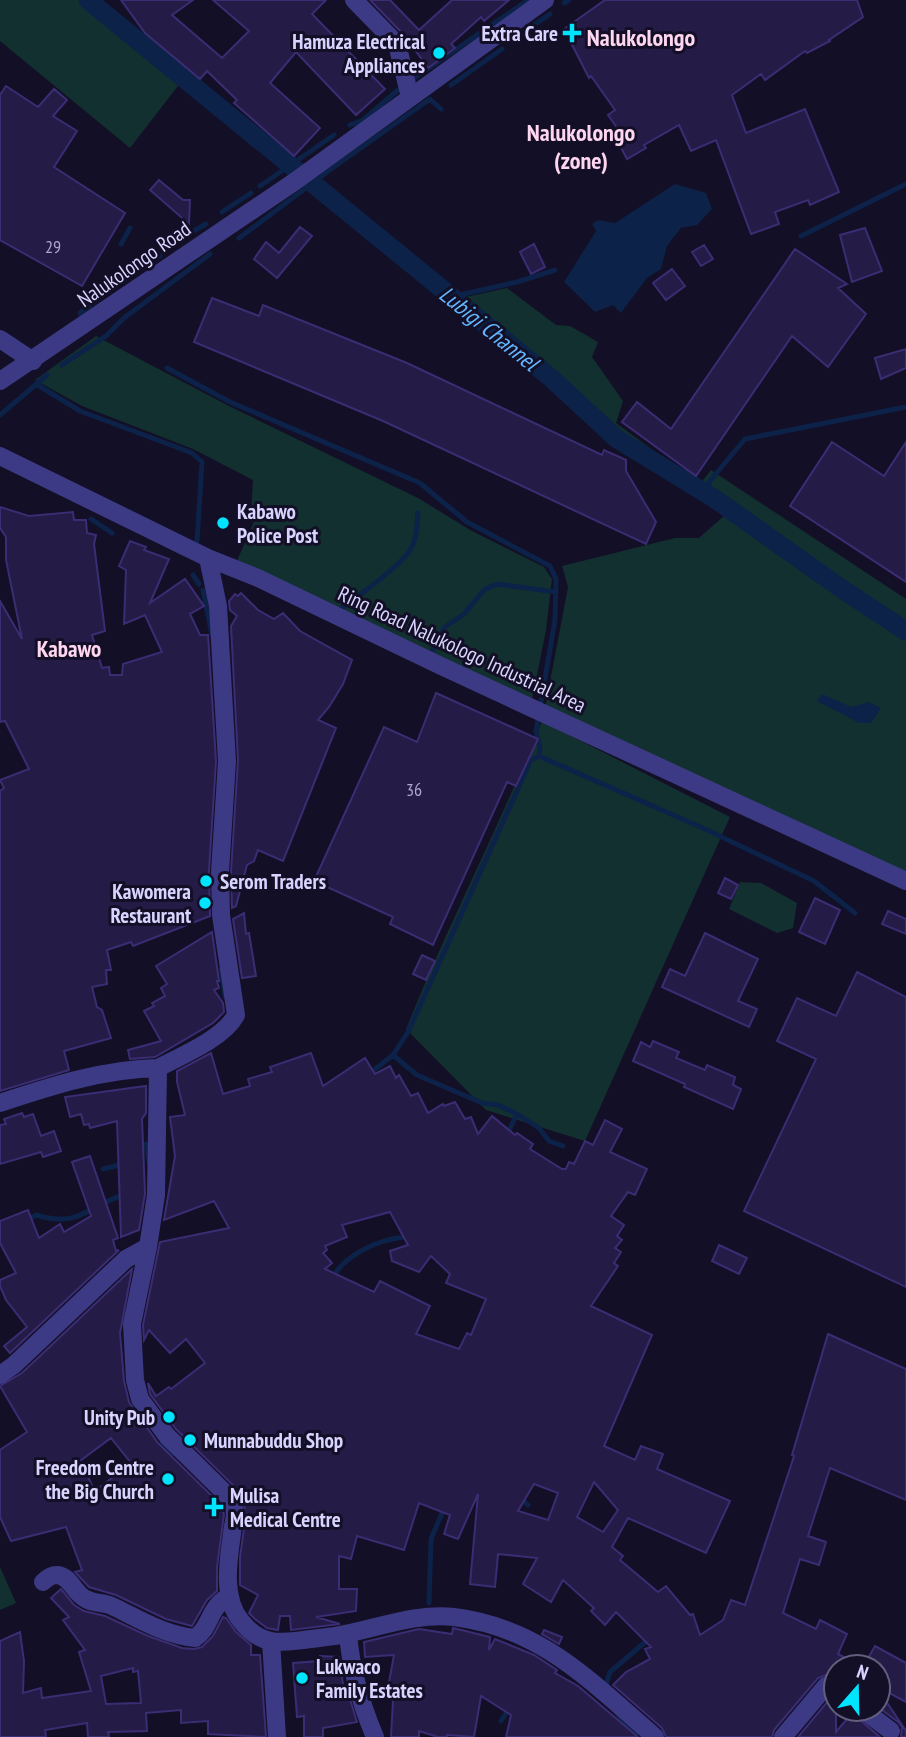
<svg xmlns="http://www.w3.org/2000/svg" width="906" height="1737" font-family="'PT Sans Narrow',sans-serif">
<rect width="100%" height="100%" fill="#130f26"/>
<!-- green -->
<path fill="#12302f" d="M0,0H80L181,82L130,148L0,41Z
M507,288L556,325L570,326L598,342L592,357L623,401L616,423L692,479L623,439L556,377L461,298Z
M96,336L227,405L418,498L472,531L544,567L552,579L546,630L532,700L236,563L256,517L251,512L253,480L193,449L82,406L35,380Z
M711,470L906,599V625L700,484Z
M725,515L847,602L906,639V872L545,708L568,587L562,566L675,538H699Z
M542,721L730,817L585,1141L486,1110L406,1029C448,925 500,825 542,721Z
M740,882L761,883L797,903L793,928L777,933L729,909Z
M0,1567L16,1603L0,1610Z"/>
<!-- water -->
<path fill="#0c2248" d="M675,184L706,193L712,209L697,225L681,228L667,246L661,269L647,278L621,313L613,305L595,312L564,282L596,231L592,224L598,220L615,223Z
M822,694L851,707L869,702L881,708L871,723H859L817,701Z"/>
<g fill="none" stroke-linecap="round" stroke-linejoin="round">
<!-- stream -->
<path stroke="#0c2248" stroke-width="5" d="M564,3L569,0
M518,36L550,14
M413,79L528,0
M451,85L502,49
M350,125L363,120L398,90
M260,186L334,135
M222,212L251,193
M190,233L206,224
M801,236L906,184
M239,238L331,169L430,99L441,109
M121,244L130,228
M97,284L105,293L160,256
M451,297L517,282L555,270
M80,313L105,293
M62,365L106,336L124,318L210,254
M167,368L230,402L420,483L467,522L550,566L556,579L555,620L536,731L540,748L539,756L705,829L814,881L855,913
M36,384L80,411L192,453L202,462L197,542
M0,415L47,375
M708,495L709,482L745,439L906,407
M91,519L112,533
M193,575L199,584
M203,590L212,635
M339,610C352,601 403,564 410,550C417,539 417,525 418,513
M431,653L445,627L464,614L484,590L497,584L556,592
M221,969L225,997
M393,1055L417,1075L482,1103L498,1105L517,1114L507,1135
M369,1074L393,1055L408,1032L531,760L539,756
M517,1114L539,1128L549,1141L563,1146
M146,1144L149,1162
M103,1169L124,1164
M29,1219L36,1215C81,1229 89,1204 127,1194
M331,1280C344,1255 377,1240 404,1237
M130,1410L140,1412L148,1426
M162,1444L171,1455
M519,1497L528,1505
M429,1603L431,1539L445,1506
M606,1685L610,1672L650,1638
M617,1713L625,1724L637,1733
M501,1721L510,1707"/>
<!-- canal -->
<path stroke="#0c2248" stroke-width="19" d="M88,0L551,378L617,439L715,499L845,591L906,631"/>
</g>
<!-- building -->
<path fill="#241b47" stroke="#3b2d73" stroke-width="2" fill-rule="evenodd" d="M121,0H193L172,15L222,58L249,31L213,0H326L312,14L385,89L356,115L296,52L270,83L320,128L294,156L234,103L237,100L207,71L200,79L145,33Z
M370,0H390L419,30L452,0H509L484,21L481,17L451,44L455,48L428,68L405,36Z
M605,0H857L863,17L829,40L830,41L807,53L805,51L765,80L761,74L732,95L746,133L805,109L839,192L810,205L808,200L775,212L779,224L751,234L716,140L691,151L679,125L644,145L646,148L627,159L616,138L622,135L608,115L615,110L591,76L589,78L564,29Z
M6,86L38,107L54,89L67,100L53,116L77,131L54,167L125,213L82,286L0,240V95Z
M159,180L183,200H190L189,224L150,190Z
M300,227L312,236L277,278L254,259L266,242L279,253Z
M865,228L882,271L852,282L840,235Z
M534,244L545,267L531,274L520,252Z
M704,245L713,259L701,266L692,252Z
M795,249L847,284L838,288L866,314L828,367L792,336L696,476L622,422L637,402L671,429Z
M672,269L685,286L666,300L653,283Z
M212,298L259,316L263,305L407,363L602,455L604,450L626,460V471L656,522L646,544L383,421L194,342Z
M906,349V368L881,379L875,358Z
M832,442L884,476L906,442V582L790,506Z
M0,507L29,516L73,512L74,520H86L87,533L96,535L94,544L105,631L92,635L102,668L109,667L110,675H122L123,664L162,652L145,615L124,624L126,570L119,566L130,541L146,547L144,550L169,559L150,603L185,579L204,606L190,614L200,635H208L216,761L209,871L210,916L133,946L131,942L107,950L111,970H106L107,984L92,987L97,1007L102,1010L111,1038L64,1051L69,1070L0,1091V791L4,788L0,780L29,769L5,721L0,722V601L22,639L6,560V537L0,528Z
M241,593L258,610L274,619L283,613L300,631L352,660L343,684L329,707L318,720L336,728L283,861L258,850L254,861L247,865L236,906L232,908L231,872L238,760L231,626L237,616L230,610L229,601L235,594L238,596Z
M436,693L538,739L516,786L507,782L433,945L390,924L393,917L314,881L384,727L417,742Z
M725,878L738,885L731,899L718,893Z
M815,898L840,910L825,944L799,932Z
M888,911L906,919V934L882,924Z
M244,913L246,934L249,933L256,976L242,978L233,919Z
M212,932L219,981H217L219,988L214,990L223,1003L224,1012L213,1023L155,1057L130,1059L128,1050L161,1041L144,1011L154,1006L152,1003L165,996L161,988L167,984L156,966Z
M705,933L758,959L738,1001L757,1009L749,1027L662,987L670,969L685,976Z
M422,955L435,961L426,980L413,974Z
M857,972L906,997V1287L744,1211L816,1059L777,1041L797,998L836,1016Z
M653,1041L679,1052L676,1058L705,1070L707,1065L735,1077L733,1085L741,1089L733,1109L684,1087L685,1084L633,1061L641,1042L650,1047Z
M211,1053L223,1094L250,1086L248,1079L272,1072L270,1067L311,1053L323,1086L365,1058L375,1074L390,1066L396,1078L399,1075L411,1096L418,1093L428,1113L443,1104L444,1106L455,1102L465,1119L471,1117L478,1134L492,1116L515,1135L517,1133L533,1144L530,1149L562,1169H566L569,1162L574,1164L585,1141L593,1145L605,1120L622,1129L610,1152L647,1169L635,1195L628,1192L611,1216L624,1225L617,1236L622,1240L615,1248L621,1252L614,1263L618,1266L591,1306L652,1335L604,1446L635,1460L641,1446L663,1454L657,1469L730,1501L706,1553L628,1518L612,1547L623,1556L620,1560L658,1592L666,1586L690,1615L693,1614L700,1635L723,1620L731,1600L745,1605L794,1456L792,1455L828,1334L906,1369V1500L830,1468L808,1536L826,1542L819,1565L800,1559L783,1613L816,1629L820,1620L847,1634L838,1654L862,1667H836V1679L826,1675L818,1678L774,1730L772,1737H666L662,1728L613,1685L626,1672L650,1659L645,1649L651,1647L616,1612L605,1625L591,1611L594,1608L563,1580L551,1602L523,1584L537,1558L498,1554L495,1587L470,1584L478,1494L458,1539L444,1534L450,1515L419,1503L404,1550L357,1536L351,1559L339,1556V1589H357L356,1611L316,1617L340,1624L291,1630L290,1616H280L278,1630L267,1628L255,1619L249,1613L258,1595L240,1585V1557L246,1514L243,1501L234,1486L176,1429L150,1394L148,1383L156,1396L169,1387L171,1389L205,1363L186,1339L170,1353L149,1330L144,1340L143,1325L160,1242L229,1228L214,1201L164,1220L175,1156L170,1117L185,1115L177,1082V1071ZM390,1212L408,1245L390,1251L392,1261L419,1272L431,1256L450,1274L446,1283L486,1299L471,1335L467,1333L459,1349L416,1334L430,1306L380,1281L374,1292L325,1269L332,1263L323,1253L327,1250L325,1246L347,1237L342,1225ZM594,1482L618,1510L603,1532L577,1517ZM534,1484L558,1493L548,1520L518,1511Z
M146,1086V1113L142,1119L145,1194L139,1230L121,1237L117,1121L90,1128L89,1124L84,1125L81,1114L70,1117L65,1097Z
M22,1113L24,1117L33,1114L41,1136L54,1131L61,1151L43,1157L41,1152L0,1164V1125L6,1124L4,1119Z
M90,1156L118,1238L113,1240L116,1251L119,1250L10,1353L4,1346L27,1327L6,1300L0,1286V1280L16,1273L0,1243V1221L28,1210L39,1238L60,1224L64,1232L91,1216L72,1162Z
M719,1245L747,1258L739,1274L712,1261Z
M132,1269L120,1333L124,1381L129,1402L158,1443L217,1501L224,1514L217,1567V1591L207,1600L192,1626L166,1619L116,1595L89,1587L75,1572L82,1570L66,1527L11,1541L0,1517V1450L27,1432L0,1386L22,1373ZM111,1438L131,1463L95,1491L80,1461Z
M61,1589L74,1605L84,1611L105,1616L148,1636L182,1648L194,1649L202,1647L213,1636L223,1617L226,1618L236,1632L251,1645V1655H260L266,1737L208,1734V1721L181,1723V1710L146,1713L147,1731L108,1732L109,1737H88L87,1723L45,1730L46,1737H0V1641L20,1632L24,1661L23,1693L41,1688L42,1698L91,1691L79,1652L85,1650L63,1620L69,1617L51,1598ZM133,1668V1672L138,1671L141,1703L106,1704L101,1676Z
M453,1628L490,1637L489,1650L495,1639L534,1655L557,1670L555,1673L578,1686L638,1737H506L511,1715L481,1696L474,1737L447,1735V1737H438L419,1731V1737H391L393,1700L386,1699L394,1655L365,1657L364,1642L419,1629L452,1634Z
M544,1630L562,1637L559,1644L542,1634Z
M875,1646L906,1663V1702L878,1687V1667H863Z
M320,1656L339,1657L344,1691L347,1690L357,1722L323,1728V1737H304V1716L297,1717L293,1663L320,1661Z
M878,1689L906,1731V1737H901L902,1727L898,1722L878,1707Z
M828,1701L836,1703V1732L852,1713L880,1737H798Z"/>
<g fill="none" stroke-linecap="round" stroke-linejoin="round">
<!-- minor -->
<path stroke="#3d3a85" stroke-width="18" d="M354,0L397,44L410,97
M0,339L33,361
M0,456L208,558L258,578L441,666L906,881
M208,558L218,606L227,761L220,872L221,915L236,1015C224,1038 181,1056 158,1068L156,1195L148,1247L132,1324L135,1380L140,1399L167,1436L226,1494C230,1500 234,1506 235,1513C235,1520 232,1528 232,1534C228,1562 222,1598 241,1621C248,1630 259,1639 271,1641C281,1643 293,1641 303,1640C318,1638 334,1637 350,1633C384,1626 418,1613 454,1617C542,1628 591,1682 655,1737
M0,1103C51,1086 104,1069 158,1068
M0,1375L14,1365L126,1259L148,1247
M43,1582C47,1578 51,1575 57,1575C71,1576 74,1594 86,1599C94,1604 104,1602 112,1606C139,1619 164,1635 195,1638C211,1628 208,1608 228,1597
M348,1634C351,1670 361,1704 375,1737
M271,1641L277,1737
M862,1709L891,1731
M783,1737L826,1686L836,1692"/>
<!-- tertiary -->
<path stroke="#3d3a85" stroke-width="18" d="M0,381L294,182L545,0"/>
</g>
<!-- markers -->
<g fill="#00e5ff" stroke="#130f26" stroke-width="2.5">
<path d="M568.5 22.5h7v7h7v7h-7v7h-7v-7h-7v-7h7z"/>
<circle cx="439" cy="53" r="7"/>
<circle cx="223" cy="523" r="7"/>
<circle cx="206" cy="881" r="7"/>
<circle cx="205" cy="903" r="7"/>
<circle cx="169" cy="1417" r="7"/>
<circle cx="190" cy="1440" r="7"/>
<circle cx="168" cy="1479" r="7"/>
<path d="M210.5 1496.5h7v7h7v7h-7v7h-7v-7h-7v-7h7z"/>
<circle cx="302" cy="1678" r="7"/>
</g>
<g text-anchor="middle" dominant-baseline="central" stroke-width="6" stroke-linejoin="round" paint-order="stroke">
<!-- number labels -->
<g font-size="18" fill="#aca6d1">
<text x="53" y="246">29</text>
<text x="414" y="789">36</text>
</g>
<!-- poi labels -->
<g font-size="21" font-weight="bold" fill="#d9d4ff" stroke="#130f26" text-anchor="end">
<text x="558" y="33">Extra Care</text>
<text x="425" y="41">Hamuza Electrical<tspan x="425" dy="24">Appliances</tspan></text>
<text x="237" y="511" text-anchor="start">Kabawo<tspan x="237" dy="24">Police Post</tspan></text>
<text x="220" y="881" text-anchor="start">Serom Traders</text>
<text x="191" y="891">Kawomera<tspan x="191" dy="24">Restaurant</tspan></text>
<text x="155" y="1417">Unity Pub</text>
<text x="204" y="1440" text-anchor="start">Munnabuddu Shop</text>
<text x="154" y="1467">Freedom Centre<tspan x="154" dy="24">the Big Church</tspan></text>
<text x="230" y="1495" text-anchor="start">Mulisa<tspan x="230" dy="24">Medical Centre</tspan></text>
<text x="316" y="1666" text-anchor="start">Lukwaco<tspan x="316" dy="24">Family Estates</tspan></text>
</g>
<!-- street labels -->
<g font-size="21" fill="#d9d4ff" stroke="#130f26">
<text transform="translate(134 264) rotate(-35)">Nalukolongo Road</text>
<text transform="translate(462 649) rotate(25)">Ring Road Nalukologo Industrial Area</text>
</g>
<!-- water labels -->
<g font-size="23" font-style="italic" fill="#62b6ff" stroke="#130f26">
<text transform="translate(489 328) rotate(39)">Lubigi Channel</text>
</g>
<!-- neighbourhood labels -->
<g font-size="23" font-weight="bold" fill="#ffd6f0" stroke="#130f26">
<text x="69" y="648">Kabawo</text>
</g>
<!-- quarter labels -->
<g font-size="24" font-weight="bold" fill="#ffd6f0" stroke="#130f26">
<text x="641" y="37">Nalukolongo</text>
<text x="581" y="132">Nalukolongo<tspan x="581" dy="28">(zone)</tspan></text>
</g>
</g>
<!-- north arrow -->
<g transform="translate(857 1688) rotate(20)"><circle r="33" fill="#130f26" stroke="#625e7d" stroke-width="2"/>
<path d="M0-5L12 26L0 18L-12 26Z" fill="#00e5ff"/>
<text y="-10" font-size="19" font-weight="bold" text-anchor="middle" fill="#d9d4ff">N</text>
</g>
</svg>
